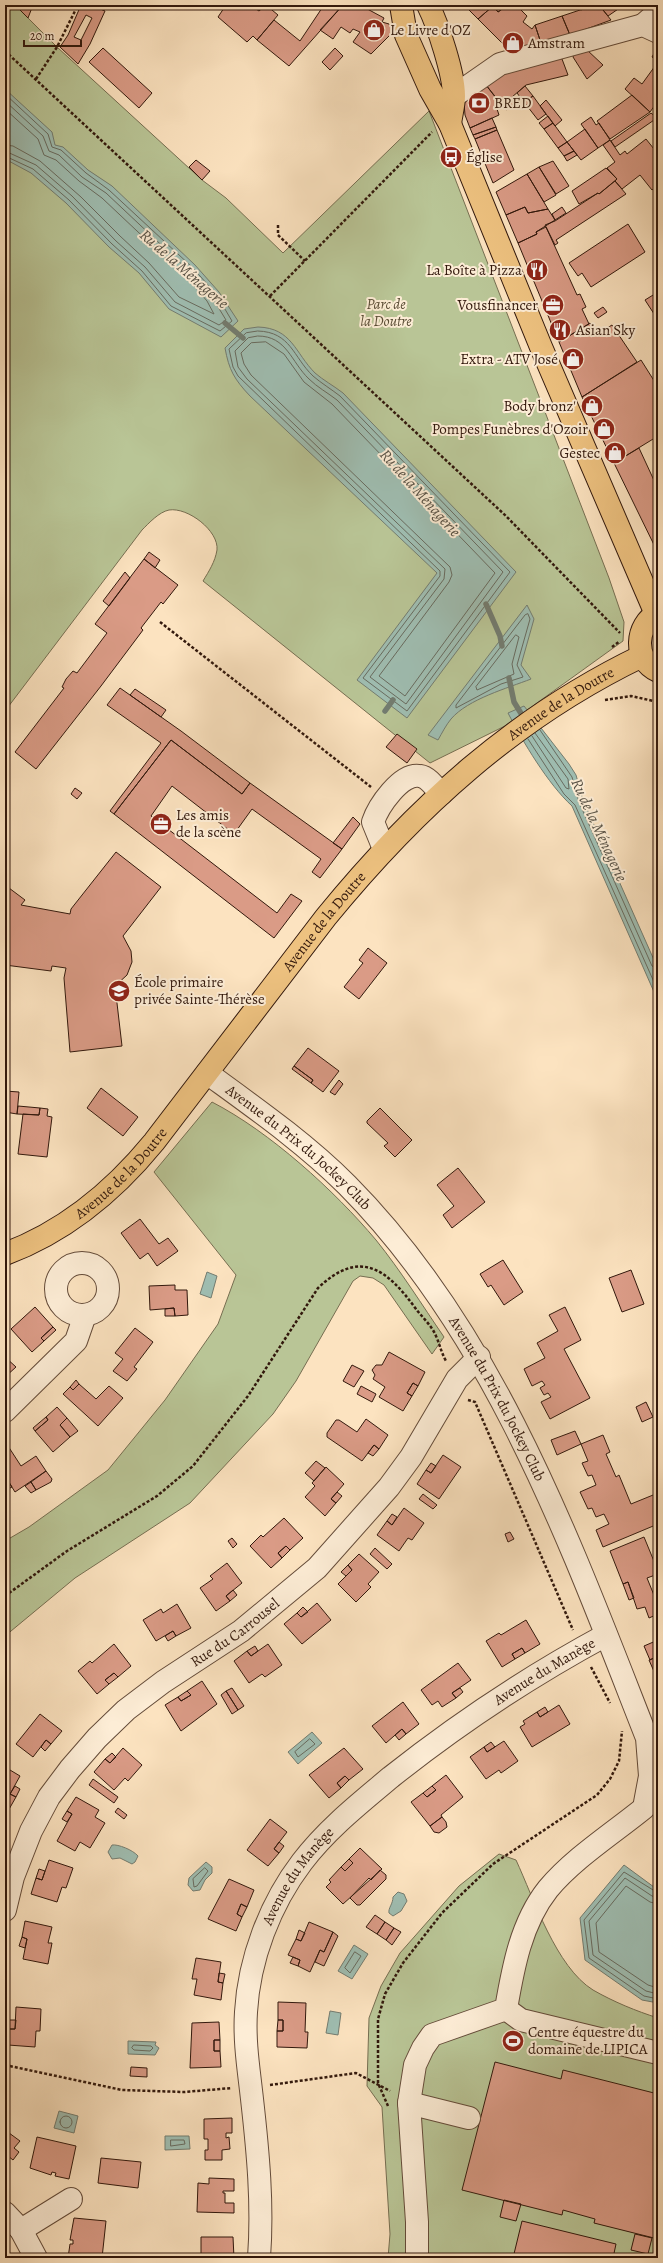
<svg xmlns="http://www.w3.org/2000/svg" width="663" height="2263" font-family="Alegreya,serif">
<rect width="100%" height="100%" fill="#fce3c0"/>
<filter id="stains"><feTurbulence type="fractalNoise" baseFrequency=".005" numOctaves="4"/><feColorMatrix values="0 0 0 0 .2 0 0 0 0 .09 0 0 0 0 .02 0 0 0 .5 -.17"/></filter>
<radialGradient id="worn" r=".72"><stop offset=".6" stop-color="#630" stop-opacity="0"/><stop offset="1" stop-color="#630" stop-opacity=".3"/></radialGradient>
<!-- green -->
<path fill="#b9c596" stroke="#766e51" d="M5,5H15L57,47L202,180L226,198L283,253L429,111L609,578L624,622L623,641L505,726L430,763L203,581C209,571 215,562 217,550C219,531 188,507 169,510C159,512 149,523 142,530L5,711Z
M212,1102C270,1132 334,1190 376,1240C401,1271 422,1305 444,1337L432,1354L384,1285L373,1278L360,1276L353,1281L296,1381L273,1414L190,1503L75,1578L5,1636V1541L29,1527L108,1470L165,1400L218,1324L236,1275L154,1172Z
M499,1854L516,1860C534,1899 556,1967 593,1990C614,2002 636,2011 658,2018V2258H388L390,2234L382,2107L367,2086L369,2018L381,1986L400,1953L459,1886Z"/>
<!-- water -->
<path fill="#9fbeb2" stroke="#737c70" d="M5,89L52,132L55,145L63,147L88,170L112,186L195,265L219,292L238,321L221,337L169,309L139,273L109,247L66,203L31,173L5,159Z
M258,327C292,328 295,353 315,373C323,380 334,386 343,393L516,572L407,718L357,680L437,573L250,396C234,379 229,370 225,348L244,329Z
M527,605L534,619L521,665L531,679C508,688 468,699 451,719C446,725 442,733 438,740L428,735Z
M524,706L569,764L576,775L583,800L658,969V1001L572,806C548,784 523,742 508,713Z
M207,1272L217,1276L211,1298L200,1294Z
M312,1732L322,1743L298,1764L288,1752Z
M112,1845C118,1844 133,1850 138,1856L135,1862L132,1864L120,1858L112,1859L108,1852Z
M206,1862L212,1867V1873L205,1880L200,1890L193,1891L188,1885L189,1878Z
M624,1865L658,1890V2003L642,2000L585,1960L580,1918Z
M398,1892L404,1894L407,1901L401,1911L393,1916L389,1913C388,1908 393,1904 393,1897Z
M354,1945L368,1954L352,1979L338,1971Z
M330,2011L341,2013L338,2035L326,2033Z
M128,2041L156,2042L155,2045L159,2048L155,2055L128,2054Z
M59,2111L78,2116L74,2133L54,2128Z
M165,2136H189L190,2149L165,2150Z"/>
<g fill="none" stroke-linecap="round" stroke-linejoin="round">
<!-- shore -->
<path stroke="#686b5f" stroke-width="1" d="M5,94L48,134L52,147L61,150L86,173L109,190L192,267L216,294L232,321L220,331L171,306L142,271L112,244L69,200L33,169L5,156
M5,101L43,136L49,151L59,155L82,177L106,193L189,271L212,297L226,320L219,325L175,302L145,267L116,241L72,196L36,165L5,151
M5,109L38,139L44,155L56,160L79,181L102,198L189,280L207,301L214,314L179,297L149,263L120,236L81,197L40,161L13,146L5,145
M258,331C291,332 293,357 313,376C321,383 331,389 340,396L510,572L407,711L363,678L440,576V571L238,376L233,367L229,349L246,333Z
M258,336C287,336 291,362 309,379C317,387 328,393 337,400L503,572L406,704L370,677L444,579L445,569L247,379L238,367L235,351L248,338Z
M266,342L284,354L304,382L332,404L495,573L405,696L379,676L449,582L452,575L450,567L251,375L244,364L241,353L251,343Z
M528,614L530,619L517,665L523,677L501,684L456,708V705L525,615Z
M516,635L519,637L512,664L514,674L477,690L476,687Z
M540,730L572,777L579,802L652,966L658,969
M532,736L566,788L569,789L568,779L535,733
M528,739L564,794L575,805L658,991
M310,1739L315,1744L298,1757L295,1752Z
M205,1868L208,1871L197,1886L194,1887L193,1879Z
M658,1893L624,1872L584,1920L589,1958L644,1996L658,1999
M658,1898L652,1896L625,1878L589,1921L593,1955L646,1991L658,1994
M658,1904L650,1902L626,1886L596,1923L599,1952L648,1985L658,1988
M355,1952L361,1956L350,1973L345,1968Z
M134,2045L151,2046L153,2048L150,2051L134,2050L132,2048Z
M60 2122a6 6 0 1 1 12 0a6 6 0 1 1-12 0Z
M171,2140H184L185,2144L171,2146Z"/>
<!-- stream -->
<path stroke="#737c70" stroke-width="5.5" d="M225,323L243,338
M486,604L500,636L502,646
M509,678L514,702L522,715
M385,711L393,700"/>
</g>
<!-- building -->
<path fill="#da9b86" stroke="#32180c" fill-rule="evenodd" d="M19,5H33L28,18L18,8Z
M81,5H91L105,11L90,44L78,64L60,47L68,35ZM86,15L92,18L81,40L74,37Z
M226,5H250L259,11L266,5L278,15L257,40L253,36L247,42L218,17Z
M324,5H343L289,66L257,40L274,20L300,41Z
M343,5H360L384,18L382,22L389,24L394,31L371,54L353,42L360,32L353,29L350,33L341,27L333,39L320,30Z
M464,5H508L498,12L493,6L478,19Z
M508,5H520L518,7L527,16L523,22L532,29L535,25L541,43L511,52L478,19L493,6L498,12Z
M577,5H595L581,10Z
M595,5H599L611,20L570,35L562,16Z
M599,5H624L608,16Z
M562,16L570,35L541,43L535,25Z
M103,48L152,93L139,108L89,62Z
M335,48L343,56L330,70L322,62Z
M657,48H658V68L655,66L658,61L652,57Z
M586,49L603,65L587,79L573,57L574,52Z
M556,56L562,59L568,75L526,85L512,97L515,103L506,110L486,85L506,70Z
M655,66L658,68V101L650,112L625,89L634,78L642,84Z
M486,85L502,106L497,109L499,115L470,128L465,115L464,103Z
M525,86L533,96L524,102L517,93Z
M632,95L650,112L610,139L597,121Z
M533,96L546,114L538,120L524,102Z
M546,100L562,120L555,126L540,106Z
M651,113L657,118L615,147L611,141Z
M548,116L553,123L544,129L539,123Z
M591,117L596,125L599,123L610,140L598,148L581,124Z
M492,118L496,127L473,135L470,128Z
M553,123L567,142L558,148L544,129Z
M496,127L497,130L475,139L473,135Z
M585,129L598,148L581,160L567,142Z
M497,130L514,170L493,183L475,139Z
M646,139L658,154V185L652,190L640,175L622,189L615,181L617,179L607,168L615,162L603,145L610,140L620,155L625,151L627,154Z
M567,142L574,151L564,156L558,148Z
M574,151L577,155L567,161L564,156Z
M196,160L210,171L202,180L189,167Z
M553,161L569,186L556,194L539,167Z
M539,167L556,195L544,202L527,174Z
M606,168L617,179L599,194L598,193L579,204L572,191Z
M527,174L548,209L528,213L525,207L506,215L496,192Z
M615,181L626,194L556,240L558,243L555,245L545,225L555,221L598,193L599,194Z
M525,207L528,213L548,209L555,220L536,232L537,234L518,243L506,215Z
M562,207L566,213L555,220L552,214Z
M628,224L645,252L591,287L582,273L578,276L569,263Z
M546,227L577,295L580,294L586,307L582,309L589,324L559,342L518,243L537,234L536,232Z
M658,292V320L645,300Z
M603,307L607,312L598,318L594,313Z
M590,323L597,334L612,325L637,362L582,397L559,342Z
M641,360L658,387V436L614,463L582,397Z
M639,448L658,489V553L614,463Z
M149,552L160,560L155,568L144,559Z
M144,559L178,585L163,604L161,602L141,628L143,630L101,686L36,769L15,752L64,688L62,687L66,679L73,671L77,673L107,633L95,624Z
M125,572L130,578L109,606L103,601Z
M120,688L181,731L250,783L242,794L171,740L114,814L110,811L161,743L107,705Z
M135,689L166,710L161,717L130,695Z
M397,734L417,749L407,763L386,747Z
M171,740L242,794L250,783L342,849L320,878L312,872L321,859L252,809L234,834L172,786L151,816L277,913L291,894L302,901L274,938L114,814Z
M75,788L82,793L77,799L71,794Z
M353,817L360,824L342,849L333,843Z
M116,852L161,887L123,936L131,951L132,962L127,975L115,986L122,1046L70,1052L64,978L66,968L52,966L51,971L5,965V885L25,900L21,905L70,914L71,909Z
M368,948L387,963L359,999L344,987L363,963L359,960Z
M308,1048L339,1071L323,1092L311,1083L313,1080L294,1066Z
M294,1066L313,1080L311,1083L292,1069Z
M339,1080L343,1084L335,1095L330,1092Z
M101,1088L138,1117L123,1136L87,1108Z
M5,1091L19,1092L17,1114L5,1112Z
M18,1106L40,1108L39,1115L17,1114Z
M40,1108L48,1109L47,1116L52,1117L47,1157L18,1154L23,1114L39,1115Z
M380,1108L412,1140L395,1157L384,1146L388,1143L367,1123V1121Z
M458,1168L485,1202L452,1228L443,1215L454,1206L437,1185Z
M140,1219L159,1244L168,1238L178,1251L157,1266L148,1253L140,1259L121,1233Z
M503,1260L523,1292L504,1305L491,1285L488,1287L480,1274Z
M631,1270L644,1304L622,1312L609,1278Z
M175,1285V1290H187L188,1315L175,1316L174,1308L150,1310L149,1286Z
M35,1307L53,1327L41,1338L44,1341L32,1352L11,1329Z
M565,1307L581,1340L564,1349L590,1398L550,1419L541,1402L551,1397L548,1393L544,1395L540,1388L545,1385L542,1381L532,1386L524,1369L545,1358L537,1343L558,1331L549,1315Z
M174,1308L175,1316H165V1309Z
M53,1327L56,1330L44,1341L41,1338Z
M135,1328L153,1342L134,1367L137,1369L127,1381L113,1371L123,1359L115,1353Z
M389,1352L425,1372L418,1386L413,1383L407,1393L412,1396L403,1411L379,1397L385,1387L373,1379L375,1375L372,1370L376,1365H382Z
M5,1357L16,1367L5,1377Z
M352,1365L364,1371L354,1387L343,1381Z
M76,1380L79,1384L73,1390L70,1387Z
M413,1383L418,1386L412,1396L407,1393Z
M79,1384L96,1399L109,1386L123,1398L98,1426L63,1394L70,1387L73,1390Z
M361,1386L376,1394L372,1402L357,1394Z
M646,1402L653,1417L642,1422L636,1407Z
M57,1407L67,1418L60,1425L70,1437L53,1452L35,1431L48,1420L46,1417Z
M46,1417L48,1420L35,1431L33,1428Z
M67,1418L78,1431L70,1437L60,1425Z
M366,1419L388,1435L379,1449L374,1445L362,1461L327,1437V1433L336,1420H339L357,1432Z
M575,1431L581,1444L557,1455L551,1440Z
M603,1435L610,1452L606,1454L616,1477L619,1475L631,1504L658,1493V1524L603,1547L596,1530L609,1524L604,1514L596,1517L592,1508L588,1509L580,1492L596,1485L592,1475L588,1476L582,1463L588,1461L581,1444Z
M374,1445L379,1449L373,1456L368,1453Z
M8,1446L21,1466L36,1456L46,1471L15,1492L5,1476V1448Z
M443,1455L461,1467L439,1499L417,1484L426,1470L431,1473Z
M316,1461L325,1468L314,1481L305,1473Z
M431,1463L436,1466L431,1473L426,1470Z
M326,1467L344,1484L331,1499L336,1503L325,1516L305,1497L315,1486L312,1483Z
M46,1471L52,1479L51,1482L36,1490L31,1482Z
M5,1476L12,1487L8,1489L5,1485Z
M31,1482L36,1490L31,1493L25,1486Z
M337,1492L342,1496L336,1503L331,1499Z
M423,1494L437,1505L433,1509L419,1499Z
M404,1508L424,1523L412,1540L408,1538L399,1551L377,1535L387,1521L392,1525Z
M392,1514L397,1517L392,1525L387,1521Z
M284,1518L303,1538L290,1550L286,1546L278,1553L282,1558L271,1568L250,1546L261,1535L263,1537Z
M510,1532L514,1539L508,1542L505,1534Z
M644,1537L658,1571V1574L647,1578L658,1605V1614L649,1618L645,1607L637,1609L628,1582L623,1584L610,1551Z
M232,1538L237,1544L233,1548L228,1541Z
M286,1546L290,1550L282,1558L278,1553Z
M375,1548L392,1564L387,1569L370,1554Z
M359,1554L379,1572L368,1584L371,1587L356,1602L338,1584L352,1570L348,1565Z
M227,1563L242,1583L226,1596L230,1601L216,1611L200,1588L213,1579L210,1576Z
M348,1565L352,1570L346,1576L341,1572Z
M628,1582L634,1598L629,1600L623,1584Z
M233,1590L237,1595L230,1601L226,1596Z
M317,1603L331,1620L302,1644L284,1624L297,1613L301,1617Z
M177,1604L191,1628L176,1636L173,1631L156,1641L143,1620L161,1609L163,1613Z
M303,1607L308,1612L301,1617L297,1613Z
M526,1620L540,1644L525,1653L522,1648L512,1654L515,1659L502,1667L486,1641L499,1633L501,1635Z
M173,1631L176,1636L168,1641L165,1636Z
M658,1640V1668L654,1658L650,1660L644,1646Z
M114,1644L131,1666L118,1677L114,1673L105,1680L109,1684L97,1694L78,1671L90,1661L92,1663Z
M268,1644L282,1665L265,1677L262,1674L249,1683L234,1661L247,1651L251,1656Z
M255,1646L258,1651L251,1656L247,1651Z
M522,1648L525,1653L515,1659L512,1654Z
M654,1658L658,1668V1675L656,1676L649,1660Z
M458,1663L471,1680L452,1693L456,1698L442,1707L438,1701L432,1705L421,1690Z
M114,1673L118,1677L109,1684L105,1680Z
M202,1681L217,1704L181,1731L165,1705L178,1697L181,1701L191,1695L187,1691Z
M232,1688L244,1706L238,1710L226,1691Z
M460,1688L463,1692L456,1698L452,1693Z
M187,1691L191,1695L181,1701L178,1697Z
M226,1691L238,1710L232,1714L221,1695Z
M403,1702L419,1724L406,1734L402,1729L386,1743L372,1726Z
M559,1705L570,1724L532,1747L520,1727L525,1724L523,1721L537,1712L540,1717Z
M545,1707L548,1712L540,1717L537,1712Z
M40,1714L62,1731L51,1744L46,1740L33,1757L16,1744Z
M402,1729L406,1734L399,1740L395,1735Z
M46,1740L51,1744L45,1751L41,1747Z
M504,1741L518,1761L501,1773L499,1770L486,1779L470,1757L484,1747L487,1752Z
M491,1742L495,1747L487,1752L484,1747Z
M123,1748L142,1765L128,1781L125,1778L114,1790L94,1772L105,1759L110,1763Z
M344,1748L363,1769L349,1780L345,1776L337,1783L341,1788L329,1798L309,1775Z
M112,1753L116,1757L110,1763L105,1759Z
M5,1767L20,1776L10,1794L16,1797L8,1811L5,1810Z
M446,1775L463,1797L441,1815L442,1817L430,1826L411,1802L423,1793L427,1797L436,1790L432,1786Z
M345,1776L349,1780L341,1788L337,1783Z
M93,1779L118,1797L114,1803L89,1785Z
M15,1786L20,1789L16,1797L10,1794Z
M432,1786L436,1790L427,1797L423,1793Z
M76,1797L99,1810L95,1817L105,1823L90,1848L80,1842L75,1851L57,1841L72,1814L67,1811Z
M118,1808L127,1815L124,1819L115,1812Z
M67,1811L72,1814L67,1822L62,1819Z
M442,1817L446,1822L447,1827L439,1833L434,1832L430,1826Z
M270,1819L287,1832L274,1849L279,1853L268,1866L247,1850Z
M279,1842L284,1846L279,1853L274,1849Z
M360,1848L382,1869L343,1904L326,1887L331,1882L329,1880L341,1867L345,1871L353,1863L349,1859Z
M349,1859L353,1863L345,1871L341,1867Z
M49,1860L73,1868L66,1888L62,1887L57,1902L31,1894L36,1878L42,1880Z
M39,1869L45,1871L42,1880L36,1878Z
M380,1870L386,1875V1879L360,1905H357L350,1898L369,1878L371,1880Z
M229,1879L254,1890L247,1907L241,1904L237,1914L242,1917L236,1931L208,1919Z
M241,1904L247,1907L242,1917L237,1914Z
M375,1915L385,1922L377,1934L366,1927Z
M25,1921L52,1927L48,1943H52L48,1964L23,1959L27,1939L22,1937Z
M309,1922L333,1932L324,1952L320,1950L310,1972L298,1966L300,1960L288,1955L296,1939L301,1941Z
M385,1922L394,1928L386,1940L377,1934Z
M394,1928L401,1932L392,1945L386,1940Z
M299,1930L305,1933L301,1941L296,1939Z
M333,1932L338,1936L324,1966L315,1962L320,1950L324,1952Z
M22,1937L27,1939L25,1948L19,1946Z
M293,1957L300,1960L298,1966L290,1963Z
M196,1958L221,1962L218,1982L223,1983L221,2000L194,1995L197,1979H192Z
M219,1973L225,1974L223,1983L218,1982Z
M278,2002L306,2003L305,2032H308L307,2048L277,2047V2031H283V2020H278Z
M16,2007L41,2009L40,2031H36L35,2047L8,2045L9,2029H15Z
M9,2020H16L15,2029H9Z
M278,2020H283V2031H277Z
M219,2022L220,2040H214V2051H220L221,2067L190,2068L192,2023Z
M214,2040H220V2051H214Z
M495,2062L561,2079L563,2070L658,2094V2239L594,2223L595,2219L563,2210L562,2215L462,2190Z
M131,2067L147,2068V2077L130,2076Z
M232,2118V2133H226V2138L229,2137L230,2149L222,2150V2160H205V2150H208V2139H204V2119Z
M5,2130L20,2141L14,2148L19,2152L13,2160L8,2156L5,2161Z
M37,2137L76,2146L69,2179L55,2176L56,2173L52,2172L51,2175L30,2168Z
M101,2158L141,2162L138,2188L98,2183Z
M209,2178L234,2179V2191H223V2193H225V2203H234V2213L197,2212L198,2183L209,2184Z
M504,2200L521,2204L516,2221L500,2217Z
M74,2218L106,2221L102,2258H68L70,2244H73V2240H70Z
M522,2221L616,2244L613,2258H513Z
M635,2234L652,2238L648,2254L631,2250Z
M201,2237H233L234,2258H201Z
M5,2241L9,2242V2254H5Z"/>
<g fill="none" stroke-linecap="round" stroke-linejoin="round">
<!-- minor casing -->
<g stroke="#644b39" stroke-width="24">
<g id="minor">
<path d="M643,25L658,12"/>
<path d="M454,96L500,64L643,25L658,32"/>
<path d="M384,849L373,822C378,807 401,772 420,776C428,777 435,787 441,794"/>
<path id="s1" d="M207,1073C255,1108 305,1143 347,1185C496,1335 571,1545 647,1738L650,1776L644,1808C612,1834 574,1858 548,1889C521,1923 513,1968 506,2009L432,2035L423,2048L415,2065L409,2103"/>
<circle cx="82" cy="1289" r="26"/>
<path d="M5,1411L76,1341L85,1315"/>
<path id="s2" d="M5,1910L13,1877L31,1831L49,1797L70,1769L97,1738L126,1710L163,1682L241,1631L317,1568L389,1487L411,1457L457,1379L479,1357"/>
<path d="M506,2009L521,2020L658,2053"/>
<path d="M5,2213L21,2230L36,2258"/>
<path d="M21,2230L71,2199"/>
<path id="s3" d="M259,2258C263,2205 258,2152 252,2099C249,2071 244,2042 246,2012C249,1959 270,1904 302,1862C327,1829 360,1803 391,1777C459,1723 530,1676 606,1635"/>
<path d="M417,2258V2222L409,2103L469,2118"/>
</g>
</g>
<!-- major casing -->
<g stroke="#32180c" stroke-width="24">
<g id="major">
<path d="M401,5L406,35L430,89L450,124L541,347L656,614"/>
<path d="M428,5C438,25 454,74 454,96C454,105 451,115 450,124"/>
<path d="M658,613C635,625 633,660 658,671"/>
<path id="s4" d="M5,1254C64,1232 114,1191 154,1142L326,917C415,808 515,717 642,656"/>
</g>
</g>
<!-- path -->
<path stroke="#32180c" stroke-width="2.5" stroke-dasharray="3 2" stroke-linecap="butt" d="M5,51L506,516L620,633
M36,79L57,47L78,5
M278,225V235L305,261
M270,296L432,132
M160,622L371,787
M612,647L620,641
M605,700L631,696L658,702
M468,1400L475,1402L573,1630
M5,1596L67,1551L157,1496L193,1466L248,1396L318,1288C360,1248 387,1269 416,1309C422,1317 432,1326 436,1336C440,1345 441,1352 446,1361
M591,1667L610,1703
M5,2065L122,2090L184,2092L232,2088
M270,2085L356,2073L390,2091
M388,2106L378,2083V2019L385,1994L403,1963L442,1913L493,1864L597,1795L610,1779L619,1761L622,1731"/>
<!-- minor -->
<use href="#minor" stroke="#fdedd6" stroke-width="22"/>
<!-- major -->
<use href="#major" stroke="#eec280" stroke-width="22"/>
</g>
<!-- icons -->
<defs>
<g id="shop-disc" transform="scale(1.15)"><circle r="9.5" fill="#8f2418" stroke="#fdedd6"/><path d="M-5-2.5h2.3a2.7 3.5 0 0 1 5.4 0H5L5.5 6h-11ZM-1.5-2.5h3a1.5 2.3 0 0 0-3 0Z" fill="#fff"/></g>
<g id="bank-disc" transform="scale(1.15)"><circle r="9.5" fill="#8f2418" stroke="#fdedd6"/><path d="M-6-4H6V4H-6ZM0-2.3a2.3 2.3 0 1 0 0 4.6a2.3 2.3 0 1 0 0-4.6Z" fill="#fff"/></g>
<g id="bus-disc" transform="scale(1.15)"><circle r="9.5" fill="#8f2418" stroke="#fdedd6"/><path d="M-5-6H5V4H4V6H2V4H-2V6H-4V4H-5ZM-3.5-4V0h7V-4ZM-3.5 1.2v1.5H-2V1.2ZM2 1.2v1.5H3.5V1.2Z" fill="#fff"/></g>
<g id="restaurant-disc" transform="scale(1.15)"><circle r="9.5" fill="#8f2418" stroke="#fdedd6"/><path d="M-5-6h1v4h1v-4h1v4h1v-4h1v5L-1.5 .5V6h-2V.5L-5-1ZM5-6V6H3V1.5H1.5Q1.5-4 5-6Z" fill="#fff"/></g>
<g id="office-disc" transform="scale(1.15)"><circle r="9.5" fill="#8f2418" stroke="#fdedd6"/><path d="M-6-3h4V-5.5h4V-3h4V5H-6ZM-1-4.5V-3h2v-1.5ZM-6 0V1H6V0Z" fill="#fff"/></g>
<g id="school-disc" transform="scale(1.15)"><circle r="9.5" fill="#8f2418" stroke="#fdedd6"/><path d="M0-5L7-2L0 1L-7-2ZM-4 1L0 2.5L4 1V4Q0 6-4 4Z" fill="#fff"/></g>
<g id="stadium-disc" transform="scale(1.15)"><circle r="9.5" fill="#8f2418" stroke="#fdedd6"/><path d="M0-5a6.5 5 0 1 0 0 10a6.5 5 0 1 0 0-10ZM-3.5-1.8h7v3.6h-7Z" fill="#fff"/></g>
</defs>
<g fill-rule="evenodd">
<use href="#shop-disc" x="374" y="30"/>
<use href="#shop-disc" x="513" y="43"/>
<use href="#bank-disc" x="479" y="103"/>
<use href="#bus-disc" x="451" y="157"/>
<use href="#restaurant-disc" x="537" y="270"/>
<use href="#office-disc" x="553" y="305"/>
<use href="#restaurant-disc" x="560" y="330"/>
<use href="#shop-disc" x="573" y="359"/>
<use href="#shop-disc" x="592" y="406"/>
<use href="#shop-disc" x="604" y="429"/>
<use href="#shop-disc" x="615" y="453"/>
<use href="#office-disc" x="161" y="824"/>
<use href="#school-disc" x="119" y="991"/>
<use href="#stadium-disc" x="513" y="2041"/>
</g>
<g text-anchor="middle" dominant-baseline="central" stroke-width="4" stroke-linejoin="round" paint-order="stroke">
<!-- poi labels -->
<g font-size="15" fill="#32180c" stroke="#fdedd6" text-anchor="start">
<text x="390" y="30">Le Livre d'OZ</text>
<text x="528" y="43">Amstram</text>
<text x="494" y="103">BRED</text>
<text x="466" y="157">Église</text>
<text x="522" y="270" text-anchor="end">La Boîte à Pizza</text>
<text x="538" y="305" text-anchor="end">Vousfinancer</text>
<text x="576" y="330">Asian Sky</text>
<text x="558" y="359" text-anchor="end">Extra - ATV José</text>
<text x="576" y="406" text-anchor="end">Body bronz'</text>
<text x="588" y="429" text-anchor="end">Pompes Funèbres d'Ozoir</text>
<text x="600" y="453" text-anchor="end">Gestec</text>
<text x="176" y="815">Les amis<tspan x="176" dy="17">de la scène</tspan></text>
<text x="134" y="982">École primaire<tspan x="134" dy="17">privée Sainte-Thérèse</tspan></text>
<text x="528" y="2032">Centre équestre du<tspan x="528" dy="17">domaine de LIPICA</tspan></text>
</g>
<!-- park labels -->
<g font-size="15" font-style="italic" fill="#5a4c35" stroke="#fdedd6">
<text x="386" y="304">Parc de<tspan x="386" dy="17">la Doutre</tspan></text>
</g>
<!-- street labels -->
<g font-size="15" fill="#32180c" stroke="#fdedd6">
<text stroke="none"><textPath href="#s4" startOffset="791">Avenue de la Doutre</textPath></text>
<text stroke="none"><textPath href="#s4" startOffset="467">Avenue de la Doutre</textPath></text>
<text stroke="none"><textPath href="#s1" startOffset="118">Avenue du Prix du Jockey Club</textPath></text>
<text stroke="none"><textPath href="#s4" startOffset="143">Avenue de la Doutre</textPath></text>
<text stroke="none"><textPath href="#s1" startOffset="442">Avenue du Prix du Jockey Club</textPath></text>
<text stroke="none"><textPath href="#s2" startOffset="372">Rue du Carrousel</textPath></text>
<text stroke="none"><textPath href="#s3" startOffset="719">Avenue du Manège</textPath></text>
<text stroke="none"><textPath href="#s3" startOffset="395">Avenue du Manège</textPath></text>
</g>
<!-- water labels -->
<g font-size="16" font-style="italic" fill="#585246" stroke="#fdedd6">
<text transform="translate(184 269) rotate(41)">Ru de la Ménagerie</text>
<text transform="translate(420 493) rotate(48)">Ru de la Ménagerie</text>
<text transform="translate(599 830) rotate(65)">Ru de la Ménagerie</text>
</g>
</g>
<!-- margin -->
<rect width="663" height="2263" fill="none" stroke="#fce3c0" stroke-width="20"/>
<rect x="6" y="6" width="651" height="2251" fill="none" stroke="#32180c" stroke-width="2"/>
<rect x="10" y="10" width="643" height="2243" fill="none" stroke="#32180c"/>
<!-- scale -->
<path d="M24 40v6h57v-6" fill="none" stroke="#32180c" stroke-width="2"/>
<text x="30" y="40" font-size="12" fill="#32180c" stroke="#fdedd6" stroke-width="3" paint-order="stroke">20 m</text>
<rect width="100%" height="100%" filter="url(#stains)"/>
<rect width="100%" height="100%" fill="url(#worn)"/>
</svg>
